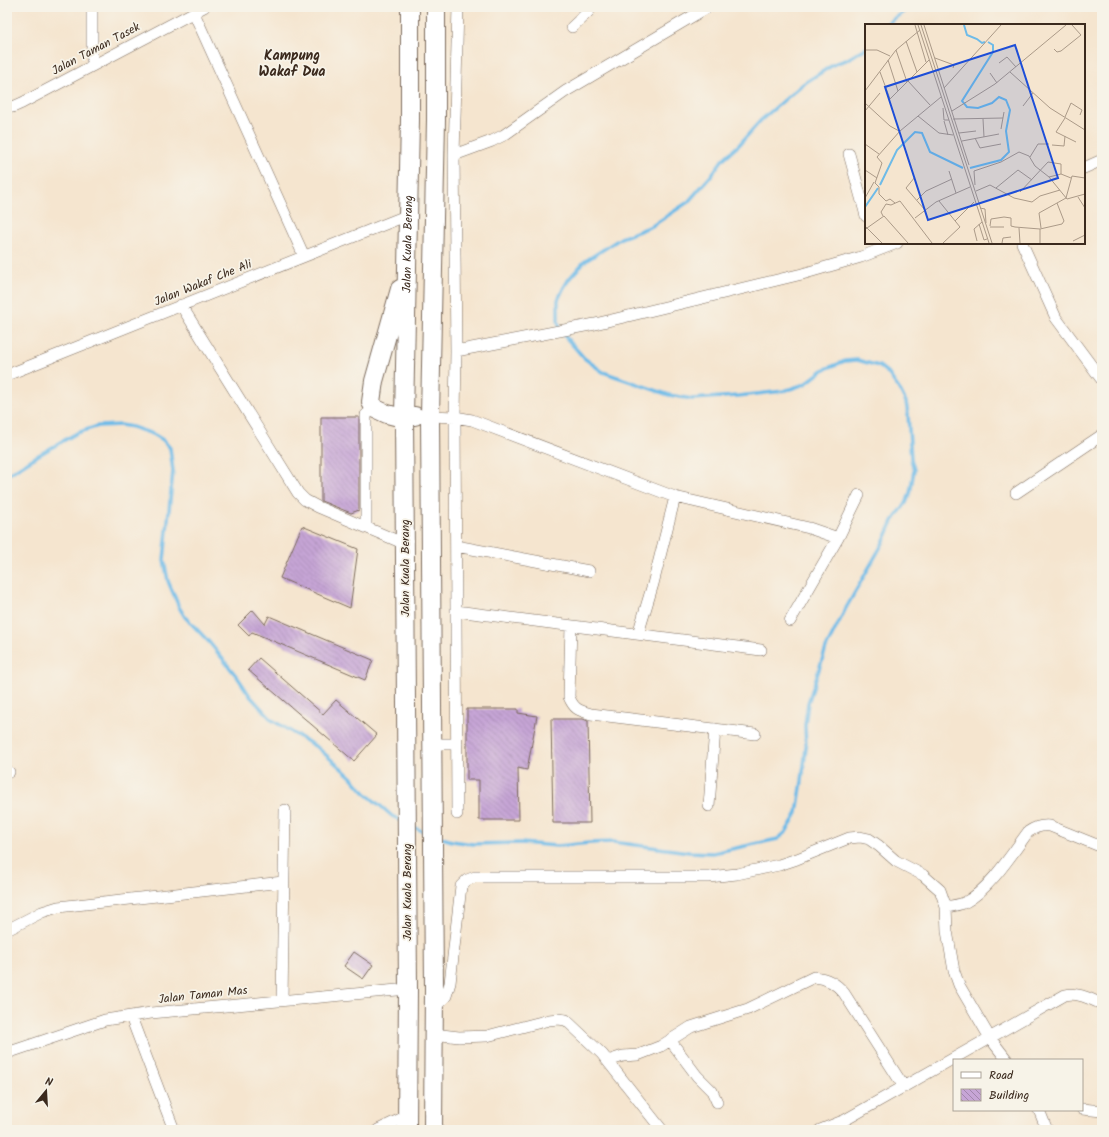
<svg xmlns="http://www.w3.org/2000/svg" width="1109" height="1137" font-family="Kalam,sans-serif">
<defs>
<pattern id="building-back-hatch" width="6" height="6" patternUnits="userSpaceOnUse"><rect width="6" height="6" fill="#c6a5d6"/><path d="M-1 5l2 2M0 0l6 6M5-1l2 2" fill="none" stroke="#a287ad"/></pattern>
</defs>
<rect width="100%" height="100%" fill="#f7f3e8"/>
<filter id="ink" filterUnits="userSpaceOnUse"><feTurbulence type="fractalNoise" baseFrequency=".025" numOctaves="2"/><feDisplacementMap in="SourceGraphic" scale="8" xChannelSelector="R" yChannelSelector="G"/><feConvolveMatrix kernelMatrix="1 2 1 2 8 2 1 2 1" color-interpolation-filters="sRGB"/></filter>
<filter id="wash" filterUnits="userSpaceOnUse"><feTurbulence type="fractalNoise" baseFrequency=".012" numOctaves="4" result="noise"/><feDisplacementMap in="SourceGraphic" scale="16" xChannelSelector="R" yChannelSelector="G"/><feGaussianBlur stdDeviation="0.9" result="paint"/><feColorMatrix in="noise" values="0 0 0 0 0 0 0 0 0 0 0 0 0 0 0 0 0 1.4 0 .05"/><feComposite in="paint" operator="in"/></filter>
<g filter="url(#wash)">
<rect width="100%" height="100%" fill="#f5e5cf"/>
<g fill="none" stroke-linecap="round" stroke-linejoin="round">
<!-- stream -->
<path stroke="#6ebbe8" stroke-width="3.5" d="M885,25L910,7
M7,475L37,456L77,433L98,426L121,425L132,427L153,434L163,440L170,448L173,471L164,560L168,581L179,607L185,617L209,642L238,678L250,696L272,720L318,748L351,777L365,793L383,808L392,816L402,821
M413,827L427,833
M439,837L452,841L473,844L521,843L557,846L590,843L613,842L689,852L713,853L778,839L786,832L792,822L797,813L802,781L806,748L805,725L808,703L826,648L846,608L884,541L893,521L906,503L910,493L914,470L911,459L908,414L906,402L901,392L888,373L879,366L857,360L845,361L823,370L805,384L784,391L738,396L692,399L669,395L603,372L584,358L562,333L558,322V300L563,289L569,279L584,262L621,238L652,226L688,202L710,177L723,159L739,145L761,120L803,84L836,63L846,60L866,48"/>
</g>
<g id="blocks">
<!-- building -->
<path fill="url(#building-back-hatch)" d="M321,417H359V510L351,513L321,501Z
M302,526L358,549L350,608L280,578Z
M253,610L265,624L269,616L373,660L365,680L252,632L249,636L238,625Z
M259,658L323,714L336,700L377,735L354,761L248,670Z
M467,709H518V713L537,716L527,770L518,768L519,820H479V780H467Z
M551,719H583L588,721L590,823H553Z
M354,952L373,965L363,979L344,966Z"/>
</g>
</g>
<g filter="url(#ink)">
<use href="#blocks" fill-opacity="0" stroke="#7c6b5c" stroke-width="1"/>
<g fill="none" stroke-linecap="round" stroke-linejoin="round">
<!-- minor casing -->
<g stroke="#7c6b5c" stroke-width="12">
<path id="minor" d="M92,7V66
M194,13L304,256
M572,27L589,11V7
M7,106L13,107L22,103L204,7
M849,154L866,216
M454,155L492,141L504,135L566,91L708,7
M1084,168L1102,160
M1022,243L1056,318L1102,380
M181,305L298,493L305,500L318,507L405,544
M456,351L595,324L802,274L861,257L897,243
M7,375L408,215
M430,416L455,417L472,420L675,497L809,528L838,538
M1016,493L1102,435
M366,527V415L374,408
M456,546L589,571
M456,611L761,650
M790,621L838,538L859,495
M571,626L569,697C574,709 578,710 591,714L755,734
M638,634L653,584L675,497
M432,744H457
M7,773L9,772
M709,806L715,729
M457,814L455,417L456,351L454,155L458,7
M946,907C952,906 958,905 964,903C988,891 1012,854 1028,832C1035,827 1041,825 1050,826L1102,847
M7,930L42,912L58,907L283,882
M282,1000L285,810
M434,1008L446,996L450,983L461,886L467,880L475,877H709L737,874L779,865L797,859L849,838L860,837L869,839L879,846L896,861L923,875L940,890L946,907L947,931L954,971L959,985L990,1038L1007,1060
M131,1017L174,1130
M433,1034L459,1037L487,1036L549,1020L558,1019L566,1020L602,1054L662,1130
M670,1040L697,1076L712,1091L717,1102
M7,1053L105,1020L151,1013L408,989
M608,1061L623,1056L638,1055L661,1046L691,1027L748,1009L814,977C827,978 836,983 844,993L904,1087
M1082,1109L1102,1111
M1039,1110L1047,1130
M378,1130L407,1116
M820,1130L845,1120L1065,995C1078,992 1090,999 1102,1004"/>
</g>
<!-- trunk casing -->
<g stroke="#7c6b5c" stroke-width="20">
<g id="trunk">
<path d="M400,289L374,381L371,402L374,408L387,414L395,416H415"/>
<path id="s1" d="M407,1130L408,989L404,416L410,120V7"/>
<path d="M433,1130L434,989L430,416L436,120V7"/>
</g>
</g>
<!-- minor -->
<use href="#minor" stroke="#fff" stroke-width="11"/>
<!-- trunk -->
<use href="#trunk" stroke="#fff" stroke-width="18"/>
</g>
</g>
<g text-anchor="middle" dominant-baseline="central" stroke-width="3.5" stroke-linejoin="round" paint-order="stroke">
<!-- street labels -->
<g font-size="12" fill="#3b2a1e" stroke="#f7f3e8">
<text transform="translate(96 49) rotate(-28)">Jalan Taman Tasek</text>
<text stroke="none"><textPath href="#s1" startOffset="886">Jalan Kuala Berang</textPath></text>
<text transform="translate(203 283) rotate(-22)">Jalan Wakaf Che Ali</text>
<text transform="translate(405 568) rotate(-90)">Jalan Kuala Berang</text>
<text transform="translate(407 892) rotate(-90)">Jalan Kuala Berang</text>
<text transform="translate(203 995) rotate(-6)">Jalan Taman Mas</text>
</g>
<!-- quarter labels -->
<g font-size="14" font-weight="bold" fill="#3b2a1e" stroke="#f7f3e8">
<text x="292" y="56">Kampung<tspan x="292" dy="16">Wakaf Dua</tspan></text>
</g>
</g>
<!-- overview -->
<g transform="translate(865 24)">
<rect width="220" height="220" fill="#f5e5cf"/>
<path fill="none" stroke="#6ebbe8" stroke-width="2" d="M99,1L102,11L112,15L117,19L120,18M105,144L136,136L144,128L141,107L145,86L141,76L134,73L127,79L113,84L102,83L97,77L128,28V21L123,18M15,161L32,126L50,108L57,109L65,128L98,144M0,183L13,164"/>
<path fill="none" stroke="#ab9a88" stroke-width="1" d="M50,1L61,38M53,1L124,219M56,1L127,219M59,1L104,141M41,17L52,48M189,25L192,28L196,27L216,11L207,1M0,26H12L25,32M31,26L42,58M70,34L89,41L88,44M23,36L33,67M134,39L142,33L151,43M15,48L25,75L64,36M145,48L185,84L220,106M125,49L132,59M43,57L65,81M79,64L136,1M0,67L31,26L55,6M0,79L25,102L34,107M158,82L168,69M78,84L79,96H84M0,87L15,69M87,87L130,60L201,1M53,92L74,109L88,111M200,93L206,79L217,86L215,91M200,94L191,108L211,118M88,95L138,94M118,95L119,113M79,97L83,111M136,105L139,88M94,109L111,107M110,114L115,124L136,120M97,117L134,110M0,120L14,130M187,121L199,122L200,112M165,133L173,120H184M0,146L12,154M84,147L91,169M50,153L41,164L60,186M184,153L196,150L206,154M110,161L109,147L136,138L154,128L164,132L170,142L184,153L202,175L220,170M131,164L153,146L167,156M111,167L125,161L149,174L167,178L175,172L195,166M155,168L183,138L196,140V150M213,173L220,184M0,174L9,158M52,176L61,167L87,155M74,177L95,203L78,219M30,179L25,175L21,177L14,170V163L10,159L17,139L12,133L35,107L76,73M115,184L120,185L121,199M18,192L16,188L21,180L26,181L35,177L67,219M50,194L71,178L105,163M90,197L109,178M114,200L119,216L122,215M0,202L2,204L19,192L43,219M125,202L126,195L139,193L146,194V202L150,203L175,205L197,200L199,197L192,179M125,203H139M154,204L155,219M176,204L174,189L201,174L207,152L220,154M175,205V219M0,206L2,204L17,219M112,217L109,205L117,198M208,217L220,211M137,219L138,214L146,213"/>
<path fill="#1d4ed8" fill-opacity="0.15" stroke="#1d4ed8" stroke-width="2" d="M150,21L193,154L63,196L20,63Z"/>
<rect width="220" height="220" fill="none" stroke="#3b2a1e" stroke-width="2"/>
</g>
<!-- margin -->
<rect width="1109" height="1137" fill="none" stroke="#f7f3e8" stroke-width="24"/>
<!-- legend -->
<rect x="953" y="1059" width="130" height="52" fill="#f7f3e8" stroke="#aca397"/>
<rect x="961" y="1072" width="20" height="6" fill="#ffffff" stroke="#aca397"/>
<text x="989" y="1079" font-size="12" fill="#3b2a1e">Road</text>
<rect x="961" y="1089" width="20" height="12" fill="url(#building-back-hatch)" stroke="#aca397"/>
<text x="989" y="1099" font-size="12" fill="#3b2a1e">Building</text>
<!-- north arrow -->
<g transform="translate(46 1091) rotate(18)" stroke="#f7f3e8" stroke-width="3" paint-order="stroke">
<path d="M0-3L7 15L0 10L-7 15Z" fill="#3b2a1e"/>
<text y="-6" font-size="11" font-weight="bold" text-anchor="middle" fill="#3b2a1e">N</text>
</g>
</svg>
